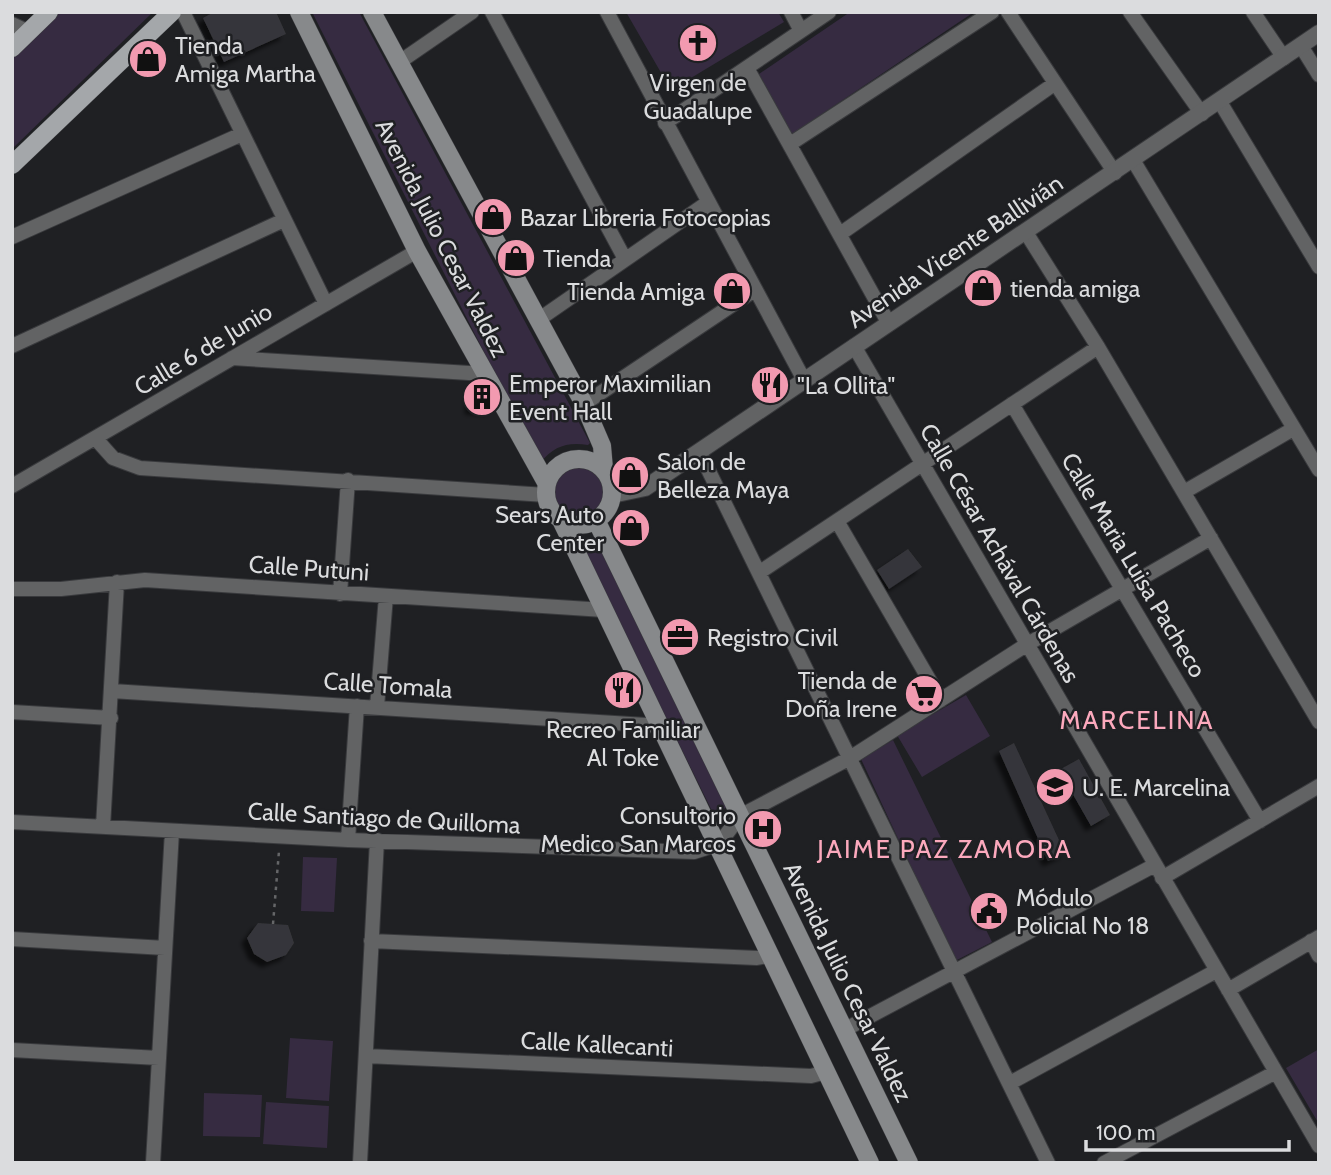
<svg xmlns="http://www.w3.org/2000/svg" width="1331" height="1175" font-family="Cabin,sans-serif">
<defs>
<filter id="shadow"><feDropShadow dx="-5.5" dy="5.5" stdDeviation="2" flood-color="#0009"/></filter>
</defs>
<rect width="100%" height="100%" fill="#1f2023"/>
<!-- green -->
<path fill="#362b41" d="M56,12H153L12,149V55Z
M312,12H359L590,443L588,445C567,442 554,446 540,463Z
M626,12H778L784,22L671,90Z
M850,12H974L792,134L759,74Z
M554 491a25 25 0 1 1 50 0a25 25 0 1 1-50 0Z
M597,536L727,807L714,815L581,546Z
M966,695L990,736L922,777L897,735Z
M893,740L992,942L955,961L861,759Z
M303,857L337,858L334,912L301,911Z
M290,1038L333,1041L329,1101L286,1098Z
M1319,1049V1124L1286,1068Z
M204,1093L262,1095L260,1137L203,1136Z
M266,1102L329,1106L327,1148L263,1144Z"/>
<!-- building -->
<path fill="#36363a" filter="url(#shadow)" d="M214,12H276L286,34L224,62L203,18Z
M472,385H479L493,410L470,409Z
M908,549L922,567L889,589L877,570Z
M1014,743L1065,853L1048,861L999,751Z
M1079,759L1110,815L1091,826L1059,770Z
M985,898L989,906L996,903L1001,916L984,923L975,902Z
M258,923L288,925L294,943L286,955L267,962L254,954L247,938Z"/>
<g fill="none" stroke-linecap="round" stroke-linejoin="round">
<!-- minor casing -->
<g stroke="#393a3d" stroke-width="16">
<path id="minor" d="M183,12L326,304
M492,12L625,259
M607,12L804,380
M791,12L801,31
M1008,12L1115,173
M1130,12L1202,114
M1253,12L1284,58
M12,24L29,32
M1301,46L1319,75
M398,63L472,12
M747,68L888,322
M1220,102L1319,267
M665,123L829,12
M790,144L992,12
M1133,160L1319,470
M1025,231L1098,347L1319,722
M840,234L1054,84
M12,237L242,134
M538,320L707,203
M12,346L284,220
M854,346L1319,1146
M232,358L485,374
M584,404L753,291
M1012,404L1260,821
M96,439L113,458L140,468L546,495
M699,451L1048,1163
M12,486L417,251
M1184,492L1293,429
M837,521L941,700
M760,572L1098,347
M12,589H61L145,580L604,610
M340,594L348,480
M112,691L662,726
M377,707L386,596
M12,712L111,718
M12,822L348,840L694,852L719,844L740,816L850,758L1026,645L1211,538
M103,827L117,582
M348,840L357,706
M1162,878L1319,786
M12,939L165,948
M371,941L757,958L772,955
M1311,941L1319,956
M1228,990L1319,937
M844,1030L1155,865
M12,1050L159,1058
M366,1056L811,1076L826,1072
M1010,1083L1216,971
M153,1163L172,831
M360,1163L377,840
M1104,1163L1276,1072"/>
</g>
<!-- tertiary casing -->
<g stroke="#393a3d" stroke-width="18">
<path id="tertiary" d="M612,495L645,488L1319,33"/>
</g>
<!-- secondary casing -->
<g stroke="#393a3d" stroke-width="19">
<path id="secondary" d="M299,12L417,251L547,484
M372,12L584,404L602,446L604,469
M546 492a33 33 0 1 1 66 0a33 33 0 1 1-66 0Z
M561,520L870,1163
M596,520L909,1163"/>
</g>
<!-- primary casing -->
<g stroke="#393a3d" stroke-width="19">
<path id="primary" d="M12,48L49,12
M12,165L172,12"/>
</g>
<!-- path -->
<path stroke="#656668" stroke-width="2.5" stroke-dasharray="3.5 5" stroke-linecap="butt" d="M273,924L279,851"/>
<!-- minor -->
<use href="#minor" stroke="#626364" stroke-width="14"/>
<!-- tertiary -->
<use href="#tertiary" stroke="#626364" stroke-width="16"/>
<!-- secondary -->
<use href="#secondary" stroke="#87898b" stroke-width="18"/>
<!-- primary -->
<use href="#primary" stroke="#a4a7aa" stroke-width="18"/>
</g>
<!-- icons -->
<defs>
<g id="church-disc" transform="scale(2.0125)"><circle r="9.5" fill="#f29ab0" stroke="#1f2023"/><path d="M-1.2-6h2.4v3.5h3.3v2.4h-3.3V6h-2.4V-.1h-3.3v-2.4h3.3Z" fill="#111"/></g>
<g id="shop-disc" transform="scale(2.0125)"><circle r="9.5" fill="#f29ab0" stroke="#1f2023"/><path d="M-5-2.5h2.3a2.7 3.5 0 0 1 5.4 0H5L5.5 6h-11ZM-1.5-2.5h3a1.5 2.3 0 0 0-3 0Z" fill="#111"/></g>
<g id="restaurant-disc" transform="scale(2.0125)"><circle r="9.5" fill="#f29ab0" stroke="#1f2023"/><path d="M-5-6h1v4h1v-4h1v4h1v-4h1v5L-1.5 .5V6h-2V.5L-5-1ZM5-6V6H3V1.5H1.5Q1.5-4 5-6Z" fill="#111"/></g>
<g id="building-disc" transform="scale(2.0125)"><circle r="9.5" fill="#f29ab0" stroke="#1f2023"/><path d="M-4-6H4V6H1V3H-1V6H-4ZM-2.5-4.3h1.7v1.8h-1.7ZM.8-4.3h1.7v1.8H.8ZM-2.5-1h1.7V.8h-1.7ZM.8-1h1.7V.8H.8Z" fill="#111"/></g>
<g id="office-disc" transform="scale(2.0125)"><circle r="9.5" fill="#f29ab0" stroke="#1f2023"/><path d="M-6-3h4V-5.5h4V-3h4V5H-6ZM-1-4.5V-3h2v-1.5ZM-6 0V1H6V0Z" fill="#111"/></g>
<g id="supermarket-disc" transform="scale(2.0125)"><circle r="9.5" fill="#f29ab0" stroke="#1f2023"/><path d="M-6-5.5h2.5l.6 2H6L4.5 2H-2.5L-4.4-4H-6ZM-1.5 3.2a1.3 1.3 0 1 0 .1 0ZM3 3.2a1.3 1.3 0 1 0 .1 0Z" fill="#111"/></g>
<g id="school-disc" transform="scale(2.0125)"><circle r="9.5" fill="#f29ab0" stroke="#1f2023"/><path d="M0-5L7-2L0 1L-7-2ZM-4 1L0 2.5L4 1V4Q0 6-4 4Z" fill="#111"/></g>
<g id="hospital-disc" transform="scale(2.0125)"><circle r="9.5" fill="#f29ab0" stroke="#1f2023"/><path d="M-5-5h3v3.5h4V-5h3V5h-3V1.5h-4V5h-3Z" fill="#111"/></g>
<g id="civic-disc" transform="scale(2.0125)"><circle r="9.5" fill="#f29ab0" stroke="#1f2023"/><path d="M-.6-6.5H3V-4.5H.6V-3L4-1V1h2V6H-6V1h2V-1L-.6-3ZM-1.2 2.5V6h2.4V2.5Z" fill="#111"/></g>
</defs>
<g fill-rule="evenodd">
<use href="#church-disc" x="698" y="43"/>
<use href="#shop-disc" x="148" y="59"/>
<use href="#shop-disc" x="493" y="217"/>
<use href="#shop-disc" x="516" y="258"/>
<use href="#shop-disc" x="983" y="288"/>
<use href="#shop-disc" x="732" y="291"/>
<use href="#restaurant-disc" x="770" y="385"/>
<use href="#building-disc" x="482" y="397"/>
<use href="#shop-disc" x="630" y="475"/>
<use href="#shop-disc" x="631" y="528"/>
<use href="#office-disc" x="680" y="637"/>
<use href="#restaurant-disc" x="623" y="690"/>
<use href="#supermarket-disc" x="924" y="694"/>
<use href="#school-disc" x="1055" y="787"/>
<use href="#hospital-disc" x="763" y="829"/>
<use href="#civic-disc" x="989" y="911"/>
</g>
<g text-anchor="middle" dominant-baseline="central" stroke-width="5" stroke-linejoin="round" paint-order="stroke">
<!-- poi labels -->
<g font-size="24" fill="#dbdcde" stroke="#1f2023" text-anchor="start">
<text x="175" y="45">Tienda<tspan x="175" dy="28">Amiga Martha</tspan></text>
<text x="698" y="82" text-anchor="middle">Virgen de<tspan x="698" dy="28">Guadalupe</tspan></text>
<text x="520" y="217">Bazar Libreria Fotocopias</text>
<text x="543" y="258">Tienda</text>
<text x="1010" y="288">tienda amiga</text>
<text x="705" y="291" text-anchor="end">Tienda Amiga</text>
<text x="509" y="383">Emperor Maximilian<tspan x="509" dy="28">Event Hall</tspan></text>
<text x="797" y="385">"La Ollita"</text>
<text x="657" y="461">Salon de<tspan x="657" dy="28">Belleza Maya</tspan></text>
<text x="604" y="514" text-anchor="end">Sears Auto<tspan x="604" dy="28">Center</tspan></text>
<text x="707" y="637">Registro Civil</text>
<text x="897" y="680" text-anchor="end">Tienda de<tspan x="897" dy="28">Doña Irene</tspan></text>
<text x="623" y="729" text-anchor="middle">Recreo Familiar<tspan x="623" dy="28">Al Toke</tspan></text>
<text x="1082" y="787">U. E. Marcelina</text>
<text x="736" y="815" text-anchor="end">Consultorio<tspan x="736" dy="28">Medico San Marcos</tspan></text>
<text x="1016" y="897">Módulo<tspan x="1016" dy="28">Policial No 18</tspan></text>
</g>
<!-- street labels -->
<g font-size="24" fill="#dbdcde" stroke="#1f2023">
<text transform="translate(442 238) rotate(63)">Avenida Julio Cesar Valdez</text>
<text transform="translate(955 251) rotate(-34)">Avenida Vicente Ballivián</text>
<text transform="translate(203 349) rotate(-31)">Calle 6 de Junio</text>
<text transform="translate(1000 553) rotate(60)">Calle César Achával Cárdenas</text>
<text transform="translate(1134 565) rotate(59)">Calle Maria Luisa Pacheco</text>
<text transform="translate(309 568) rotate(4)">Calle Putuni</text>
<text transform="translate(388 685) rotate(4)">Calle Tomala</text>
<text transform="translate(384 818) rotate(3)">Calle Santiago de Quilloma</text>
<text transform="translate(848 982) rotate(64)">Avenida Julio Cesar Valdez</text>
<text transform="translate(597 1044) rotate(3)">Calle Kallecanti</text>
</g>
<!-- neighbourhood labels -->
<g font-size="26" letter-spacing="2" fill="#fca9bd" stroke="#1f2023">
<text x="1137" y="720">MARCELINA</text>
<text x="945" y="849">JAIME PAZ ZAMORA</text>
</g>
</g>
<!-- border -->
<rect width="1331" height="1175" fill="none" stroke="#dbdcde" stroke-width="28"/>
<!-- scale -->
<path d="M1086 1140v10h203v-10" fill="none" stroke="#dbdcde" stroke-width="3.5"/>
<text x="1096" y="1140" font-size="21" fill="#dbdcde" stroke="#1f2023" stroke-width="5" paint-order="stroke">100 m</text>
</svg>
